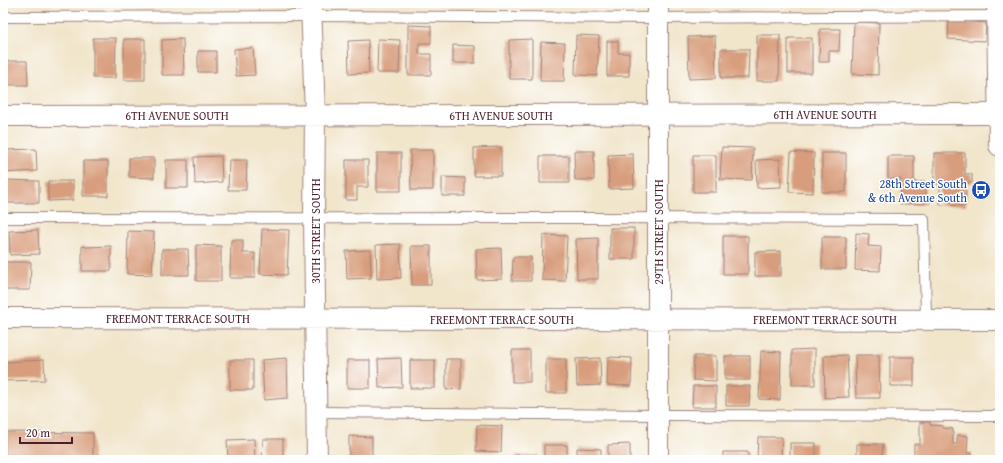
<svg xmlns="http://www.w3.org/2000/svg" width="1003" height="463" font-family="'Gentium Book Plus',serif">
<rect width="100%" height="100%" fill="#fff"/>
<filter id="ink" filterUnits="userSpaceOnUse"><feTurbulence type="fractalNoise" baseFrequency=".025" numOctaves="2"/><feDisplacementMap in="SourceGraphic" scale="8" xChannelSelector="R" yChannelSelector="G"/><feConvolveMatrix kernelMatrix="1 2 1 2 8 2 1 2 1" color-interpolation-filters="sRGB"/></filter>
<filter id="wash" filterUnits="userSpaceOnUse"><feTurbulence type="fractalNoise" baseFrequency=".012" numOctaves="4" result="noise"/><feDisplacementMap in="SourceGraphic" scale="16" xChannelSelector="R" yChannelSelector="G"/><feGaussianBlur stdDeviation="0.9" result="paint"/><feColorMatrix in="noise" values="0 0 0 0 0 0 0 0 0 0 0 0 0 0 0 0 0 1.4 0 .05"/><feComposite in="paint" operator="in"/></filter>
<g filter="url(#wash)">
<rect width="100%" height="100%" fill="#f1e5ca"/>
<g id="blocks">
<!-- building -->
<path fill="#d89d7b" d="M949,20L986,23L985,41L948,39Z
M854,22L879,23L878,75L852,74Z
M408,25L431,26V43H419V54H431V75H408Z
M820,29H840L839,51H829V62H819Z
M576,35L599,36L597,76L575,75Z
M757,35H780L779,81H757Z
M715,36L716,78L689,79L688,37Z
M93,38H116L115,78H93Z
M788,38H812V73H788Z
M124,39H145V80H124Z
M183,39L184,75H162V40Z
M378,39L400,40L399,73H377Z
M532,39V79H509V40Z
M368,40L369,73L349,74L348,41Z
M607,41H618V53H629V76H607Z
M541,42L565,43L564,81H540Z
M453,45L475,46V63H453Z
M253,48L255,75L236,76L234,49Z
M721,49H749L748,78H721Z
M198,51H216V72H198Z
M3,61H27L28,85H3Z
M501,147V176H474V148Z
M722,147L753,148L752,180L720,179Z
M36,149L37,171L3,173V150Z
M410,150H433V190H411Z
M574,151H594V180H575Z
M791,152L814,153L813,193L789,192Z
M377,153H401V191H377Z
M822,153H846V192H822Z
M934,153H965V174H972V183H966V206L940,205V186L934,187Z
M633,154L634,188L609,189L608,155Z
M693,155H716V192H693Z
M221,156L222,182L195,184L194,157Z
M540,156H569V183H540Z
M888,156H914V182H925V204H900L901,179H888Z
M129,158H154V178L129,177Z
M780,159L781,187L757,188L756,160Z
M166,160H188V188H166Z
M229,160H247L246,190H228Z
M346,160H368V187H357V200H346Z
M83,161H108V196H83Z
M442,177L465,178V196H442Z
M3,180L39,181V203H3Z
M48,181H73V200L48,201Z
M610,228H634V259H610Z
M262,229L289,230L287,275L260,274Z
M38,230L39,254L10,255L9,231Z
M128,231L154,232L152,275L127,274Z
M856,233L869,234L868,246L881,247L880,271L855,270Z
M543,235L567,236L565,281L542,280Z
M723,236H748V274H723Z
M822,237H846V269H822Z
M598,238V279H577L576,239Z
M231,240H243V253H255V278H230Z
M400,244L401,278L377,279L376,245Z
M196,245L221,246V281H196Z
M82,246L87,247L111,246V271H82Z
M411,246H431V285H412Z
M501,248L502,279L477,280L476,249Z
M162,249H188L189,275H162Z
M370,250L371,278L347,279L346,251Z
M781,251V276H755V252Z
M513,257H531V281H512Z
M3,262H31L30,290H3Z
M815,349V385H792V350Z
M512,350H530V382H512Z
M761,351L781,352L780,400L759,399Z
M847,355L849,397L825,398L824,356Z
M855,355H879L880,398H856Z
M694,356H716V381L693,380Z
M725,356H750V380H725Z
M608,357L632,358L631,386L607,385Z
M890,357H914V386H890Z
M287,358L288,398L264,400L262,360Z
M401,358L402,387L379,388L378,359Z
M600,358L601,385L577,386L576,359Z
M446,359H461V389L446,390Z
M546,359H566V393H546Z
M44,360L45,380L3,381V362Z
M230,360H253V390H230Z
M347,360H370V388H347Z
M410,360H435V388H410Z
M693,386H716V407H692Z
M726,386H750L749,406H726Z
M920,422H930V425L943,426V428L953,429V444H957V435L968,436L967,453H972V460H914V444H920Z
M477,425L502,426L501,452L476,451Z
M5,432L93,433V460H5Z
M349,436L372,437V460H349Z
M758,437H782L781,460H757Z
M254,439L255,460H228L227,440Z
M263,439H283V460H262Z
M790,443H816V460H790Z
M630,444V460H608V445Z
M857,444H883L882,460H857Z
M544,445H567V460H544Z
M577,448L601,449V460H577Z
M723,452H748V460H723Z
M515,455H538V460H515Z"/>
</g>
</g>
<g filter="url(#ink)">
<use href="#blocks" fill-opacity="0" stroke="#9e827a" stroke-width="1"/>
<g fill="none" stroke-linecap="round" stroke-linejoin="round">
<!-- lane casing -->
<g stroke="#9e827a" stroke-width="12">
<path id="lane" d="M3,17L312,16L658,18L998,16
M3,218C310,219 617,217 924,219L926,319
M317,412L658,415L1000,416"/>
</g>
<!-- street casing -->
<g stroke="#9e827a" stroke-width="22">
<path id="street" d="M311,3L315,115L314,219L317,460
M658,3V460
M3,116L1000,114
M3,318L1000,320"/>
</g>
<!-- secondary casing -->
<g stroke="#9e827a" stroke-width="24">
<path id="secondary" d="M998,3L1000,145"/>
</g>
<!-- lane -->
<use href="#lane" stroke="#fff" stroke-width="10"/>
<!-- street -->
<use href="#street" stroke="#fff" stroke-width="20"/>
<!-- secondary -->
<use href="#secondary" stroke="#fff" stroke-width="22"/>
</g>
</g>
<!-- icons -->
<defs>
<g id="bus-disc" transform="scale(1)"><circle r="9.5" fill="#1a4fb4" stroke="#fff"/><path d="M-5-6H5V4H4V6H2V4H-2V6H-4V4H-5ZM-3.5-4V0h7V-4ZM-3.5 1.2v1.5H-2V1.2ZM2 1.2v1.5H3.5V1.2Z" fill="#fff"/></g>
</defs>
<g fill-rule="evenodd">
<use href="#bus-disc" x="981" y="190"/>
</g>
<g text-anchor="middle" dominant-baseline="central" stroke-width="3" stroke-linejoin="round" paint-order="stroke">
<!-- street labels -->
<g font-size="12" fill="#4a1f2b" stroke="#fff">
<text x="825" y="114">6TH AVENUE SOUTH</text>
<text x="177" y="115">6TH AVENUE SOUTH</text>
<text x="501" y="115">6TH AVENUE SOUTH</text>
<text transform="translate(315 231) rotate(-90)">30TH STREET SOUTH</text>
<text transform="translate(658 232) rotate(-90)">29TH STREET SOUTH</text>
<text x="178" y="318">FREEMONT TERRACE SOUTH</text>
<text x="502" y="319">FREEMONT TERRACE SOUTH</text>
<text x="825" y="319">FREEMONT TERRACE SOUTH</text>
</g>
<!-- transit labels -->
<g font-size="12" fill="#164399" stroke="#fff" text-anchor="end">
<text x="967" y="183">28th Street South<tspan x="967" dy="14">&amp; 6th Avenue South</tspan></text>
</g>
</g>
<!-- margin -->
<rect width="1003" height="463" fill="none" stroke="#fff" stroke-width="16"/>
<!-- scale -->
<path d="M20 437v6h52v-6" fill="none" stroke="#4a1f2b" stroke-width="2"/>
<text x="26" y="437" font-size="12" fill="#4a1f2b" stroke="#ffffff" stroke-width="3" paint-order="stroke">20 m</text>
</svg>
